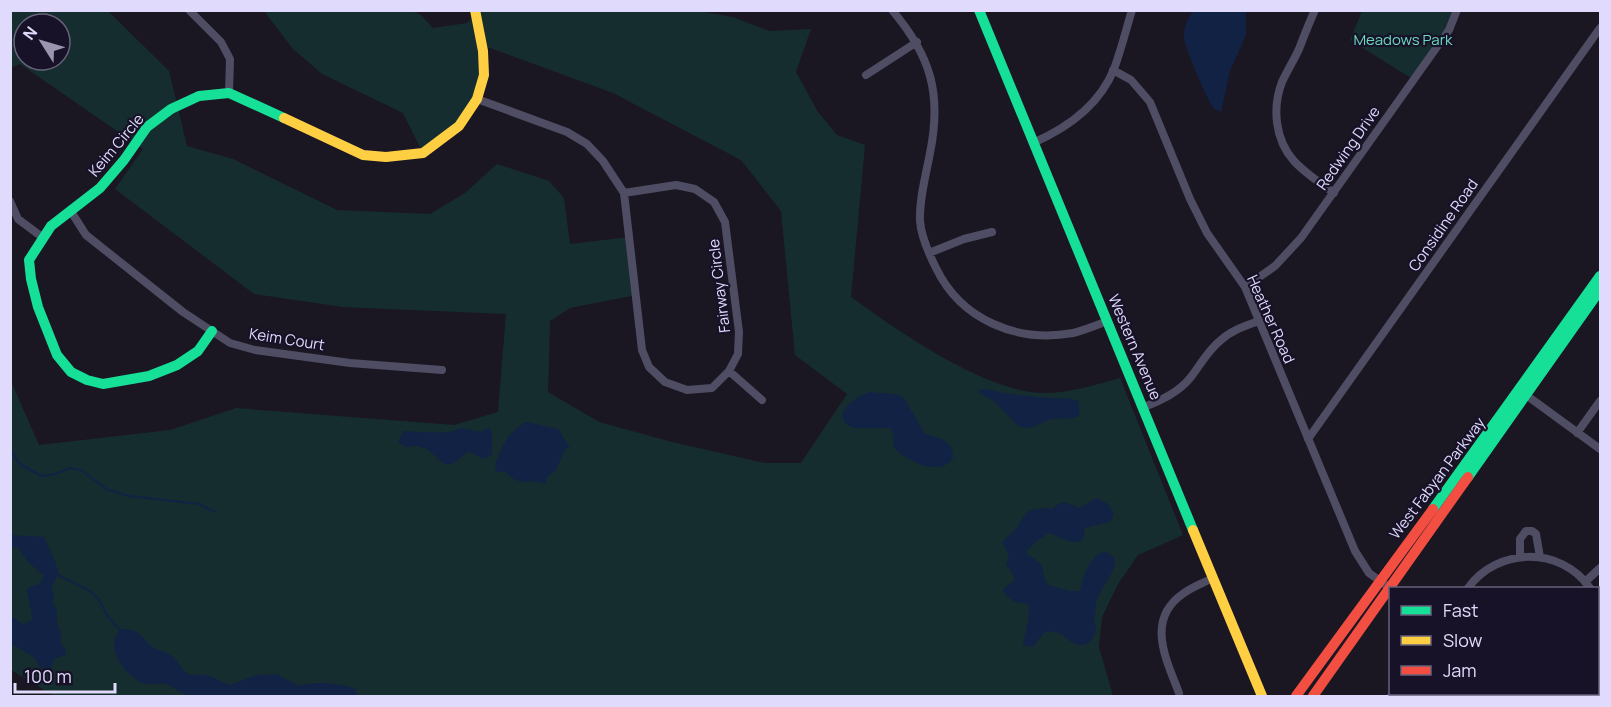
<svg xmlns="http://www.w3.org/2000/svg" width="1611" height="707" font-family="Manrope,sans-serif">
<rect width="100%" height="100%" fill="#1a1722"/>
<!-- green -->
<path fill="#162d2f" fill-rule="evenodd" d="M11,11H108L169,71L187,146L233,159L337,210L430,214L465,193L497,164L549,181L564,198L570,244L629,237L636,295L570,308L550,321L548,392L599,422L672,442L764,463H801L847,394L795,355L781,211L741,160L613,93L482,45L484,75L459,126L423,153L403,113L322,74L293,49L264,11H413L421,15L433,28L467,23L480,11H699L733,17L769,31L811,29L796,72L818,112L837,135L865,145L851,297C898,331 985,392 1043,393C1070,393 1095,385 1120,378L1183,535L1138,555L1118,584L1102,617L1099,647L1113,696H54L11,670L10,379L39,445L170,430L236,408L454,425L498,412L506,314L343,307L254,294L115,189L143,149L20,64L10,68ZM24,24H60V60H24Z
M1362,11H1453L1448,25L1411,78L1350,40Z"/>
<!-- water -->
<path fill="#122245" d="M1193,11H1246V35L1230,71L1221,112L1214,109C1207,100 1185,48 1184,38C1183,28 1188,18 1193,11Z
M985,389C1006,394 1029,397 1051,398C1062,399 1070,396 1079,402V416L1074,418L1051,419L1032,427L1024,428L1018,426L994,401L979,393V390Z
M871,392C882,394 894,392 904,398L925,434C939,438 953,440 953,458C941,478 907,461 894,448L893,432L890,428H854L845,424L842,414C847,403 859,395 871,392Z
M526,422L558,429L570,448L565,449L556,470L548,476L545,484C530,477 520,489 506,472H497L495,468C498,451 509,430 526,422Z
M461,428L481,432L488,428L492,432V454C480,463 480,455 468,452L452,464H444L427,449L417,446L405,447L398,441L404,431C419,432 433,433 448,432C453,432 456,429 461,428Z
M1096,498C1106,502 1110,504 1114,515L1110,522L1085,528L1083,539L1079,542H1071L1049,533L1037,541L1027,550L1028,555C1049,567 1039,568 1048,585L1069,591H1080C1084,575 1089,557 1105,551L1115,558C1116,576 1098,588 1096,605C1096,610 1095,614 1094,619C1094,622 1096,625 1096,628C1096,635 1089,645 1083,645C1067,646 1065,628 1045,632L1033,647L1023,645C1025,631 1031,616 1028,603C1016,604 1010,601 1003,591C1006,584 1013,584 1015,578L1006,564L1009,555L1002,542L1016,529L1025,515L1031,510L1045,508L1052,509C1064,498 1066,504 1080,508Z
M11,535L44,537C47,544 59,567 58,574C57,577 53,583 51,587L54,593L53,603L57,611V622L61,633L60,642L66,650L65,655L54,659L51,668L46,671L40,668C33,651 23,653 11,643V616L23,624L31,621L32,616L27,590L31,586L38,585L44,576L28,562L18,548L11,546Z
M125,629C145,632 139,637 151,646C158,651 166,650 175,659C180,663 181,670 187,673C193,677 199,673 204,675C213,676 221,682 230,685L257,675L277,674L298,686C318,681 336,682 356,689L357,695L192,696C182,695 175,688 166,684C159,682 151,686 143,683C125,676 104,647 120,630Z"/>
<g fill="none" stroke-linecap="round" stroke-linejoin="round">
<!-- stream -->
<path stroke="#122245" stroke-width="2" d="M10,450L21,465L42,476L55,474L70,468L81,470L108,490L129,496L199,504L215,512
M58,575L88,590L98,598L108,617L120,630"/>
<!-- street -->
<path stroke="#4f4d63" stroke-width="8" d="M189,10L221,42L230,59L229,93
M892,10C931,56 942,94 930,153C926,175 919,199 920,221C921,236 929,254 936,268C961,320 1017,343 1073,333C1085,330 1096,325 1108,321
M1315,10C1309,23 1304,36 1299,49C1294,60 1287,71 1282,82C1272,108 1275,140 1294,161C1305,173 1320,183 1334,193
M1113,70L1131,80L1150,102L1190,199L1207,233L1245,287L1355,551L1369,573L1390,588
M866,75L917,42
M477,99L567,132L587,144L603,161L624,193L642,350L649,367L665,382L687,390L712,388L729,371L738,354L739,332L725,222L714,202L695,189L676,185L624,193
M1033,143C1067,128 1100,104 1114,69C1121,50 1126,30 1132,10
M10,201L18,219L42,237
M70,210L86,235L183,312L230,343L255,350L350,363L442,370
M929,253L964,239L992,232
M1245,287L1275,266L1301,238L1449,30L1457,10
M729,371L762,400
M1526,395L1600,449
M1144,407C1162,400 1179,392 1191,377C1201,364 1208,350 1221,340C1232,330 1245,326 1259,321
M1577,433L1600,401
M1308,439L1600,28
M1520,557V539L1526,531H1532L1536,534L1540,557
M1585,582L1600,568
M1468,588C1497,547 1561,546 1590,588
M1598,601L1600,607
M1598,687L1600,666
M1179,693C1166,659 1145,619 1184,593C1192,587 1203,583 1213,578
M1391,696L1393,694
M1511,696L1513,694
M1597,696V694"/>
<!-- fast -->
<path stroke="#16e098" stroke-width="10" d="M979,10L1193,530
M212,331L198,351L177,365L149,376L103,384L87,380L71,372L57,355L38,307L31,279L29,260L51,226L100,188L124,160L147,127L171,109L199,96L229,93L284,118
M1468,477L1600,290
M1433,509L1600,276"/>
<!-- slow -->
<path stroke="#ffcf43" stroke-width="10" d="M284,118L363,155L386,157L423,153L459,126L477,99L484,75L483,51L475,10
M1193,530L1262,696"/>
<!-- jam -->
<path stroke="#f24e42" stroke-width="10" d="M1296,696L1433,509
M1313,696L1468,477"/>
</g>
<g text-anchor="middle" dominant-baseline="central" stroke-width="4.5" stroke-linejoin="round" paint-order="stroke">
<!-- park labels -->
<g font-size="15" fill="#6bd8c1" stroke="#171227">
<text x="1403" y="39">Meadows Park</text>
</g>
<!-- street labels -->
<g font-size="15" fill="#e0dbfc" stroke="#171227">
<text transform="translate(116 145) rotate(-50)">Keim Circle</text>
<text transform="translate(1348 148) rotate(-55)">Redwing Drive</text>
<text transform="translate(1443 225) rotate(-55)">Considine Road</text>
<text transform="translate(719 286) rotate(-97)">Fairway Circle</text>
<text transform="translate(1271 319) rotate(66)">Heather Road</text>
<text transform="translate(287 339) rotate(9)">Keim Court</text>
<text transform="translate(1135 347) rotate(67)">Western Avenue</text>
<text transform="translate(1437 478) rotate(-53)">West Fabyan Parkway</text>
</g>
</g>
<!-- border -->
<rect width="1611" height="707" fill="none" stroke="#e0dbfc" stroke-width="24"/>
<!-- legend -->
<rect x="1389" y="587" width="210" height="108" fill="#171227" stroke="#67627c" stroke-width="1.5"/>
<rect x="1401" y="606" width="30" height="9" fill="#16e098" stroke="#67627c" stroke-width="1.5"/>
<text x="1443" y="617" font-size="18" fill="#e0dbfc">Fast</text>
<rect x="1401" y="636" width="30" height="9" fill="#ffcf43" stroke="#67627c" stroke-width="1.5"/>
<text x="1443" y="647" font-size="18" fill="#e0dbfc">Slow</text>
<rect x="1401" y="666" width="30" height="9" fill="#f24e42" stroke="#67627c" stroke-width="1.5"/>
<text x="1443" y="677" font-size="18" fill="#e0dbfc">Jam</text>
<!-- north arrow -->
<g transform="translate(42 42) rotate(307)"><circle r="28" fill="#171227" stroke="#67627c" stroke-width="1.5"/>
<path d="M0-4.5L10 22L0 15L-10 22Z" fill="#9b96b0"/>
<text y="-9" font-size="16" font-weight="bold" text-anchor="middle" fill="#e0dbfc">N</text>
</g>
<!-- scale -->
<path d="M15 683v9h100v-9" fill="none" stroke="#e0dbfc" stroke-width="3"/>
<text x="24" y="683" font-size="18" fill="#e0dbfc" stroke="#171227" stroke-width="4.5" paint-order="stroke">100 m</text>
</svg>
